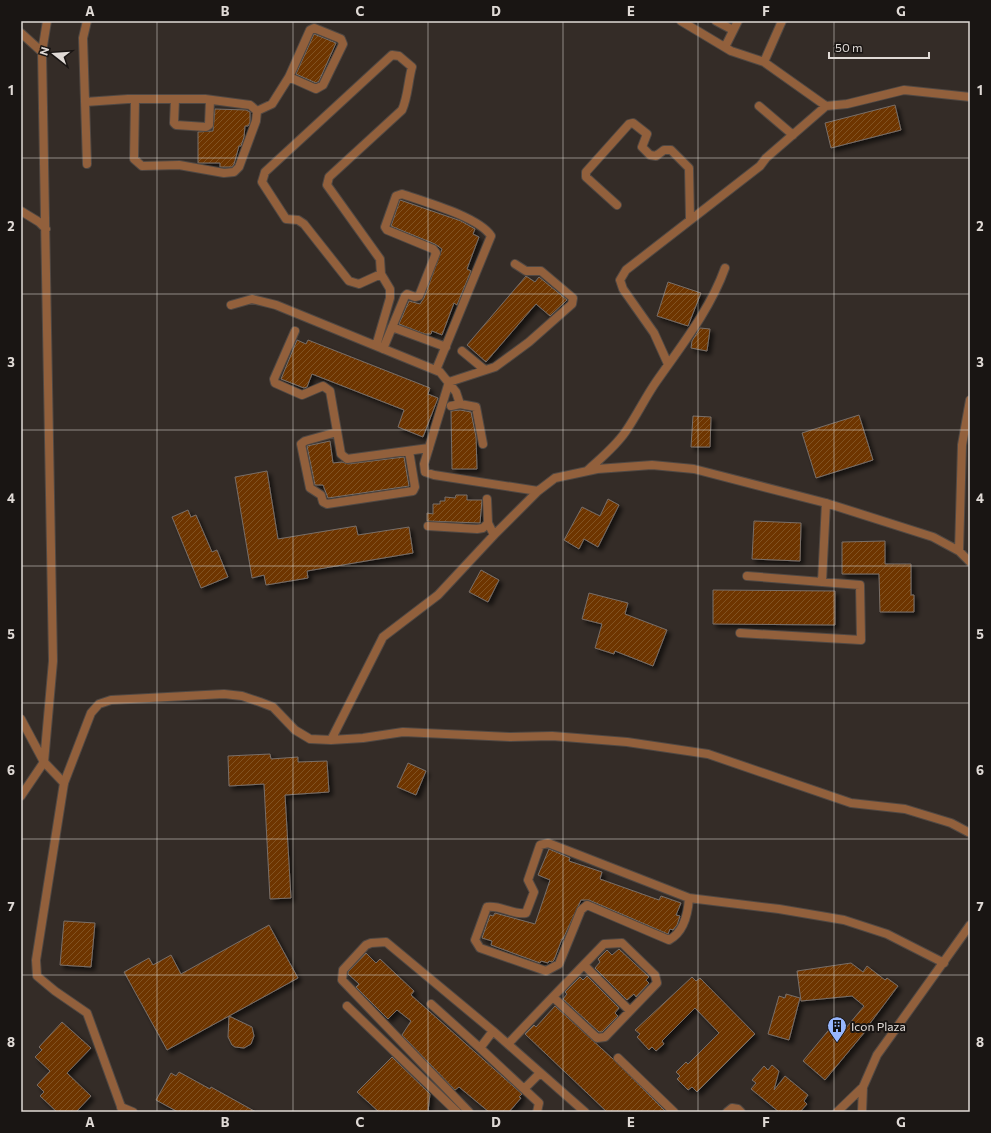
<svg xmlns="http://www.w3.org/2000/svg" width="991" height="1133" font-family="Commissioner,sans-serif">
<defs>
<pattern id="building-hatch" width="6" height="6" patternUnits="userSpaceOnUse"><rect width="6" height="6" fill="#6e3600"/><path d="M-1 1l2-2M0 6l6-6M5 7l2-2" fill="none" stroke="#825224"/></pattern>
<filter id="shadow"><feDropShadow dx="3.5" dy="3.5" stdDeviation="2" flood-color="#0009"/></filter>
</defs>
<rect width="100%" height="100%" fill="#342c27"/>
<!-- building -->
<path fill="url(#building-hatch)" stroke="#786e68" filter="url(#shadow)" d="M314,34L336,43L319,81L316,83L296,74Z
M895,105L901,130L831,148L825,123Z
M215,109L246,110L250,112V123L248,126H245L244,137L241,146H239L234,164L232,167H220V163H198V132L213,131Z
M400,200L461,221L475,229L473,234L479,237L467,269L471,271L457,305L454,303L442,335L432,331L431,334H425L399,324L409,301L420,304L424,298L442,249L435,244L391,226Z
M526,276L535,282L539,277L567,300L550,316L536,304L486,362L467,345Z
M668,282L701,293L688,326L657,316Z
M700,328L710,329L707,351L691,348L692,341Z
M297,340L306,344L308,340L430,388L428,394L438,398L423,437L398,427L404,410L312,374L307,387L304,388L281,379Z
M460,410L471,412L476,437L477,469H452L451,411Z
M859,415L873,460L816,478L802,433Z
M693,416L711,417L710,447H691Z
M330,441L333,463L342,462L348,464L404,457L409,486L328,498L323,485H315L307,446Z
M267,471L278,539L356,526L358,535L409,527L413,553L307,571L308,578L266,585L264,575L252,578L235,477Z
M456,495H467V500H482L480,523L427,521V513L433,514V504H440V501H445V497L455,498Z
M608,499L619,505L598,547L584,539L579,549L564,540L582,507L600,516Z
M188,510L191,517L196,515L212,552L217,550L228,577L201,588L172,517Z
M754,521L801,523L800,561L752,559Z
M885,541V564H911V595H914V612H880L879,574H842V542Z
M481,570L499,580L488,602L469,592Z
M713,590L835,591V625L713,624Z
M589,593L628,603L625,614L667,630L653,666L615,651L614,654L595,648L602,624L582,619Z
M270,754L271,759L298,757V762L327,761L329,792L285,795L291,898L270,899L264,784L229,786L228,756Z
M408,763L426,771L416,795L397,787Z
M549,849L570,858L569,861L602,872L600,879L659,900L661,896L681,903L676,915L680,916L677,925L673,930L670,929L668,934L589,900H581L563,939H562L554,960L552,962L549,961L548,963L541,961L540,963L491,945L492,941L482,938L490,915L493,916L495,913L535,924L550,880L538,875Z
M64,921L95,923L91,967L60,965Z
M269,925L298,978L229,1016L252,1027L254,1036L251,1044L244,1048L235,1047L232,1045L228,1037L229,1016L167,1050L124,972L149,958L153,965L171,955L181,974Z
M619,949L649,977L646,980L649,983L636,997L634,994L627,1000L595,968L600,962L598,959L607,950L612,955Z
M366,953L376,963L380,959L414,991L411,995L522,1094L519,1097L521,1098L509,1112H489L459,1087L455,1090L402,1035L411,1021L397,1010L388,1019L356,987L359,984L348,974V972Z
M851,963L863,972L867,966L885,980L887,978L898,986L868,1026L869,1027L825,1080L803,1061L832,1026L841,1034L864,1006L852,996L801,1001L797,971Z
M587,976L619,1008L615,1013L618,1016L602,1032H599L563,999L567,994L565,992L580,977L583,980Z
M692,977L696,981L700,978L755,1034L697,1092L692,1087L688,1090L677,1079L680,1076L676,1072L686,1062L688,1064L719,1033L695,1008L662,1041L664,1044L656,1051L652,1047L649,1050L637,1037L640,1034L635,1030Z
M786,994L800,998L789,1040L768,1034L779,996L785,998Z
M555,1006L613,1059L666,1112H607L525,1034L534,1025L536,1027Z
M62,1022L91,1048L67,1073L91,1096L76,1112H57L40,1096L44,1092L37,1085L50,1071L35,1057L42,1050L39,1047Z
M392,1057L430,1094L428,1112H379L357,1092Z
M772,1065L779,1071L774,1090L785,1076L808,1095L804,1101L807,1104L800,1112H779L751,1089L756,1083L752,1080L764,1066L768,1070Z
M179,1072L210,1089L211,1087L256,1112H178L156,1100L171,1073L176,1076Z"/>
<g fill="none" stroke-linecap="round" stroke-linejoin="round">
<!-- minor casing -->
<g stroke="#504843" stroke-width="10">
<path id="minor" d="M681,21L731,51L764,62
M716,21L733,30
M782,21L764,62L826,106
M21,33L42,52
M725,47L738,21
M175,99L174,123L176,125L206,127L209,125L210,100
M85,102L128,99H205L250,105L257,111L256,121L239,167L234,172L224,173L179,165L142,166L134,159L135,99
M759,106L793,135
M257,111L272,104L289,77L310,30L314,28L341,39L343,44L323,85L316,89L289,77
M87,164L83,38L87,21
M617,205L586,177V172L629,124L633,123L647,134L642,147L650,155L656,156L664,150H671L689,168L690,219
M21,211L39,222L46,229
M515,264L526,271H541L573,298L572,304L529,342L495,367L449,382L424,464L425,472L434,475L538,491
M231,305L252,299L276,305L440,372L456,392L460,404L476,407L483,444
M392,327L446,347
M295,331L274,379L275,383L302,395L323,386L330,391L341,454L347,459L429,448
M376,346L390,298V289L381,274L380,259L327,185L329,177L402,110C408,97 408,81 412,67L399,56L392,55L265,172L262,182L286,219L298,220L304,224L349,281L359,284L381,274
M383,349L405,296L407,294L415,297L419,296L436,253L433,249L387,230L385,227L396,196L402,194C425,202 479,217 491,236L436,370
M462,351L485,370
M668,364L654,333L623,289L620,280L626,270L760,166L766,158L826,106L847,104L904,90L970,97
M451,406L460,404
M337,432L305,441L301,444L310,488L321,495L323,502L327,504L413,491L415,487L409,451
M588,470C601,458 616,446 626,431C637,415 645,398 656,382C681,346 710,310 725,268
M487,499L488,523L494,535
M428,526L477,529L483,528L488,523
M959,551L962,445L970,400
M822,582L826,503
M740,633L861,640L860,585L747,576
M21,719L44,762
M331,740L363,738L403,732L510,737L552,736L627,742L708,754L851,803L905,809L951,823L970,833
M44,762L53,661L42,52L47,21
M64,783L91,713L99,704L111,700L224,694L242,696L260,702L273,707L295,730L310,739L331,740L383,637L438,595L494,535L538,491L555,478L597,469L652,465L694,469L826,503L933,537L959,551L970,562
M689,898C688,914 684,932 669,940L587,905L581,910L559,964L546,971L480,948L475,940L487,907C501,905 512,915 526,913L534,892L528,880L540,845L548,843L689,898L779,909L844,920L887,934L944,963
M584,965L630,1011
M431,1004L480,1048
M347,1006L457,1112
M493,1031L480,1048L539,1103L537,1112
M508,1044C540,1010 572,977 604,944L622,943L655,975L657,983L605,1037L597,1038L553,997
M618,1058L674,1112
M524,1089L540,1073
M121,1107L133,1112
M469,1112L342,980L343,970L366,945L371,943L386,942L493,1031L585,1112
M727,1112L732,1108L738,1109L741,1112
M837,1112L863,1087
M862,1112L863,1087L877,1055L970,925"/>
</g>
<!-- tertiary casing -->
<g stroke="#504843" stroke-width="10">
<path id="tertiary" d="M21,796L44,762L64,783L36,960L37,976L55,991L87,1013L123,1112"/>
</g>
<!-- minor -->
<use href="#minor" stroke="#92603c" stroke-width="8"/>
<!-- tertiary -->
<use href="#tertiary" stroke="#92603c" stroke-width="8"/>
</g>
<!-- grid -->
<path fill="none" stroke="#e0dad6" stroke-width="1" stroke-opacity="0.55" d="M157,21V1112M293,21V1112M428,21V1112M563,21V1112M698,21V1112M834,21V1112M21,158H970M21,294H970M21,430H970M21,566H970M21,703H970M21,839H970M21,975H970"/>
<!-- icons -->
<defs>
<g id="building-pin" transform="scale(1)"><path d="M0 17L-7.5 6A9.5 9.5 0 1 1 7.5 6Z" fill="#97b6fd" stroke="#191513"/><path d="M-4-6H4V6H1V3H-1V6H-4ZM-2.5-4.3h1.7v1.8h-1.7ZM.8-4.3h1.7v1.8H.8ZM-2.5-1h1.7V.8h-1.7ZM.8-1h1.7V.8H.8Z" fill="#111"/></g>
</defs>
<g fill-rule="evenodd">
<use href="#building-pin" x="837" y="1026"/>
</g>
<g text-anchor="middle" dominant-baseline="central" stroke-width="4" stroke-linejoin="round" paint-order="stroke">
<!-- poi labels -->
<g font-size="12" fill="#e0dad6" stroke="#191513" text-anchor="start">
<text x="851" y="1026">Icon Plaza</text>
</g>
</g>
<!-- border -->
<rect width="991" height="1133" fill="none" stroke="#191513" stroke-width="44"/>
<!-- north arrow -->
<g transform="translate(54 54) rotate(287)" stroke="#191513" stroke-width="3" paint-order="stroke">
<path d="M0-3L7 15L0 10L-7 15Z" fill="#e0dad6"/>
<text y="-6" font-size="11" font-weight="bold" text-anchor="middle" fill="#e0dad6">N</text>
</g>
<!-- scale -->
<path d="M829 52v6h100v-6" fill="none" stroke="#e0dad6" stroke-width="2"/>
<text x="835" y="52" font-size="12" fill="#e0dad6" stroke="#191513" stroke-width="3" paint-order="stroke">50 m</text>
<rect x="22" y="22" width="947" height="1089" fill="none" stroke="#e0dad6" stroke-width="1.5"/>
<g font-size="13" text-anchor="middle" font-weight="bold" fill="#e0dad6">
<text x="90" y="16">A</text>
<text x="225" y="16">B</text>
<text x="360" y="16">C</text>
<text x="496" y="16">D</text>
<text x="631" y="16">E</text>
<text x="766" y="16">F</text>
<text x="901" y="16">G</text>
<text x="11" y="95">1</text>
<text x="980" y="95">1</text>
<text x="11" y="231">2</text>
<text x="980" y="231">2</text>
<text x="11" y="367">3</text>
<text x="980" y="367">3</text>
<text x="11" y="503">4</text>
<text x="980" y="503">4</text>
<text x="11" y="639">5</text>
<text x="980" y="639">5</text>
<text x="11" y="775">6</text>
<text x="980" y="775">6</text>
<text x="11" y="911">7</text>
<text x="980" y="911">7</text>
<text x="11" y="1047">8</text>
<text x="980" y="1047">8</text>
<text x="90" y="1127">A</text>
<text x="225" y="1127">B</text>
<text x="360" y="1127">C</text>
<text x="496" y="1127">D</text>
<text x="631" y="1127">E</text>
<text x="766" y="1127">F</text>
<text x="901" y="1127">G</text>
</g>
</svg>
